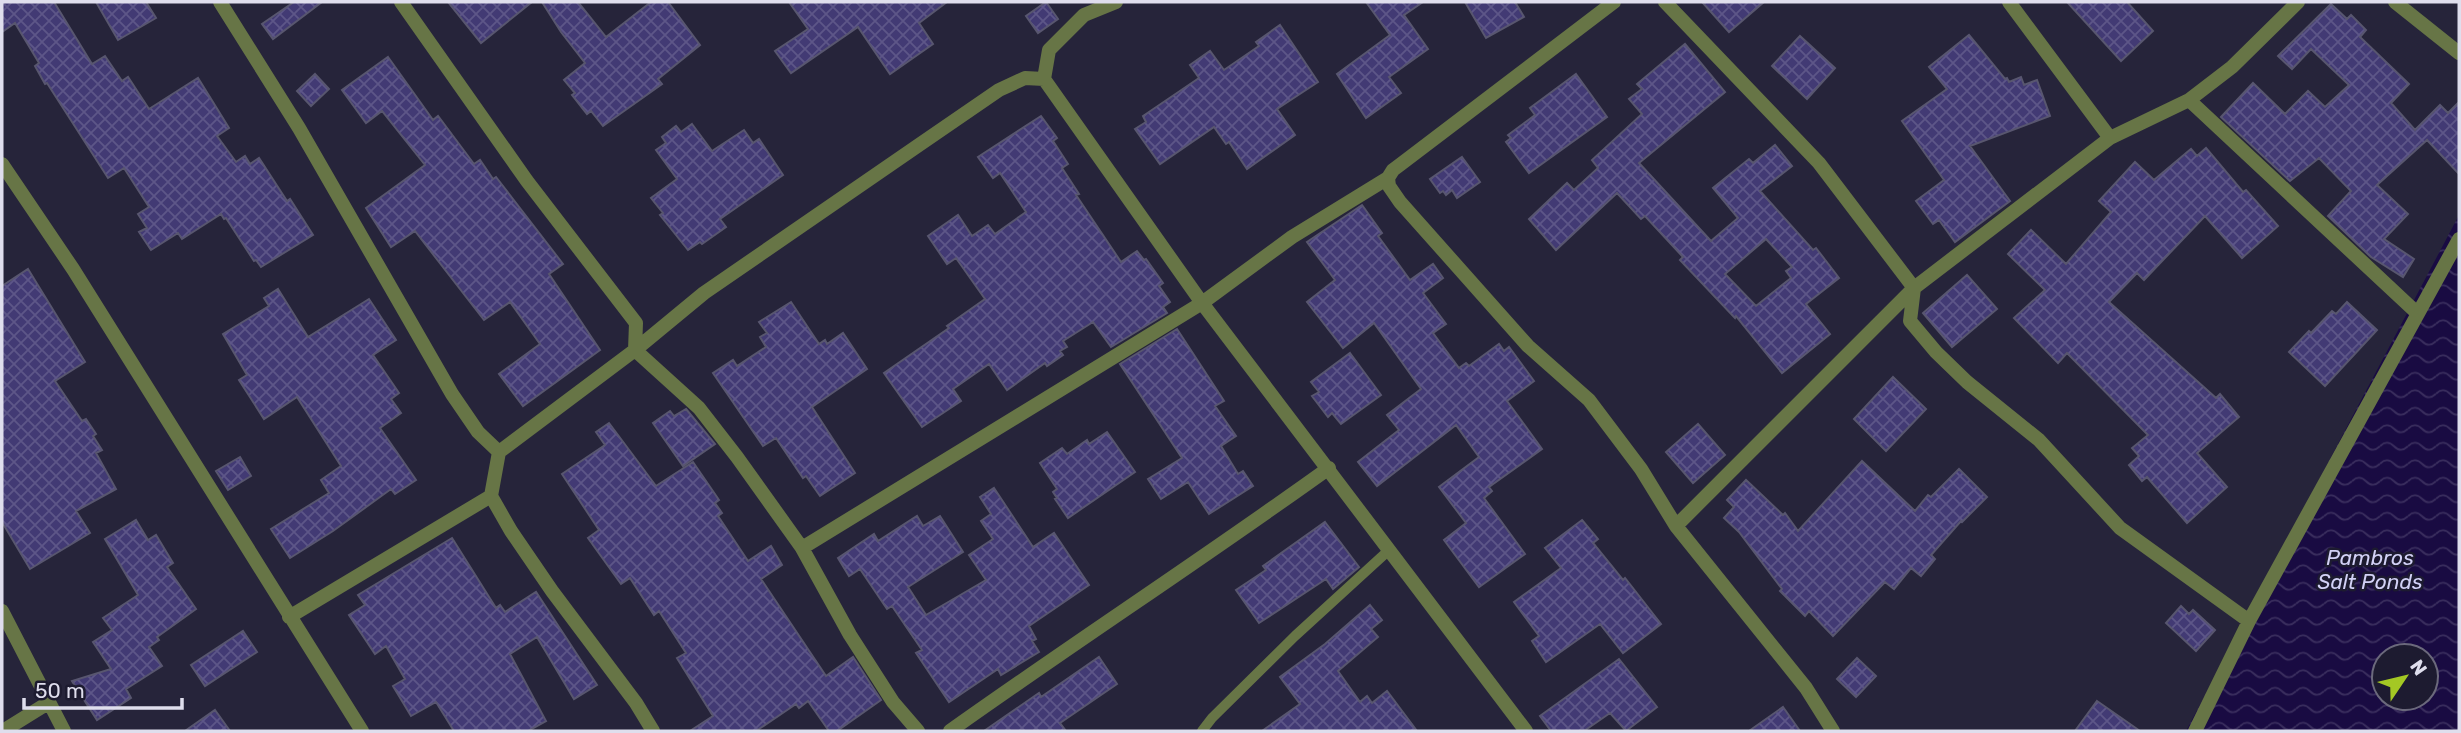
<svg xmlns="http://www.w3.org/2000/svg" width="2461" height="733" font-family="Rubik,sans-serif">
<defs>
<pattern id="water-waves" width="16" height="10" patternUnits="userSpaceOnUse" patternTransform="scale(1.75)"><rect width="16" height="10" fill="#190b42"/><path d="M0 5q4-4 8 0t8 0" fill="none" stroke="#3a2e5e"/></pattern>
<pattern id="building-cross-hatch" width="8" height="8" patternUnits="userSpaceOnUse" patternTransform="scale(1.75)"><rect width="8" height="8" fill="#423a74"/><path d="M0 0l8 8M0 8l8-8" fill="none" stroke="#5d5688"/></pattern>
</defs>
<rect width="100%" height="100%" fill="#26243a"/>
<!-- water -->
<path fill="url(#water-waves)" fill-rule="evenodd" d="M2459,215V731H2186ZM2384,656H2426V698H2384Z"/>
<!-- building -->
<path fill="url(#building-cross-hatch)" stroke="#58566f" stroke-width="2" fill-rule="evenodd" d="M2,2H54L92,64L105,56L122,81L128,77L149,109L198,78L229,128L217,136L236,162L245,156L250,164L259,158L287,201L290,199L313,235L261,267L256,260L254,261L226,218L224,219L221,214L182,239L178,233L151,250L139,232L147,228L138,214L149,207L124,168L108,178L47,83L45,84L35,66L39,63L15,23L2,32Z
M96,2H146L156,18L118,40Z
M294,2H322L273,39L262,24Z
M448,2H532L481,43Z
M542,2H578L606,37L651,2H668L700,45L658,79L662,84L603,126L591,111L587,114L572,95L575,93L564,80L585,63L561,32Z
M789,2H947L919,23L933,44L890,74L858,27L791,73L775,51L808,29Z
M1046,2L1058,19L1038,33L1026,16Z
M1366,2H1423L1404,15L1428,49L1389,77L1401,93L1366,118L1337,74L1390,35Z
M1465,2H1515L1524,17L1486,38Z
M1702,2H1764L1729,32Z
M2067,2H2127L2153,31L2121,61Z
M2331,4L2347,19L2351,15L2366,30L2360,37L2409,84L2391,103L2415,130L2440,105L2448,113L2459,102V174L2427,140L2377,185L2408,214L2384,239L2414,259L2403,277L2371,257L2328,216L2351,191L2319,158L2290,181L2221,117L2253,83L2285,114L2308,91L2325,107L2349,85L2311,49L2292,69L2278,56Z
M1280,25L1318,82L1277,109L1295,135L1247,169L1229,142L1226,144L1214,127L1160,164L1135,129L1146,122L1143,116L1199,78L1190,65L1210,51L1224,70L1259,46L1256,42Z
M1969,35L2005,79L2007,78L2009,82L2021,77L2024,85L2037,80L2050,116L1970,146L2010,201L1955,242L1939,220L1933,224L1916,201L1944,180L1902,121L1947,89L1929,67Z
M1800,36L1835,68L1807,99L1772,66Z
M1685,44L1725,92L1639,163L1711,241L1738,218L1713,188L1749,159L1753,163L1775,145L1792,166L1760,191L1813,250L1816,248L1839,278L1806,304L1830,334L1782,373L1736,316L1735,318L1680,260L1683,257L1645,216L1641,219L1617,193L1556,250L1529,219L1567,183L1574,190L1598,168L1592,160L1642,114L1629,99L1642,89L1637,84ZM1766,239L1792,267L1786,271L1791,278L1756,306L1725,274Z
M388,57L433,120L438,116L474,164L480,160L493,179L496,177L563,264L549,274L600,350L523,406L499,374L540,344L510,302L484,320L415,231L391,247L366,208L425,165L382,111L366,123L342,90Z
M315,74L329,89L311,106L297,91Z
M1576,74L1607,117L1529,173L1506,142L1511,138L1508,135L1535,115L1530,108Z
M1041,116L1057,138L1053,141L1068,164L1062,168L1079,194L1076,195L1121,262L1137,251L1144,260L1146,259L1163,283L1159,286L1170,302L1163,307L1167,313L1111,347L1093,322L1063,341L1067,347L1060,351L1063,355L1047,366L1045,363L1007,390L989,364L953,389L961,401L922,427L884,373L949,328L947,326L985,299L956,258L947,264L928,236L958,215L972,236L988,225L995,234L1026,212L1000,173L993,178L978,157Z
M692,124L712,151L744,130L753,143L759,139L783,175L720,219L726,227L702,244L700,242L688,250L660,215L663,213L651,198L677,179L656,150L666,143L662,137L676,126L681,132Z
M2206,148L2243,192L2246,190L2278,226L2242,258L2205,216L2144,280L2137,273L2109,302L2216,398L2220,394L2239,417L2197,453L2227,487L2187,523L2147,477L2142,481L2129,465L2139,456L2132,448L2148,435L2067,353L2058,363L2014,318L2045,290L2008,254L2031,230L2066,264L2111,212L2099,201L2135,162L2154,180L2191,149L2197,156Z
M1462,157L1480,182L1457,198L1452,190L1446,195L1443,191L1440,193L1430,179Z
M1362,205L1382,233L1378,236L1410,280L1433,264L1443,278L1423,293L1446,324L1433,333L1459,368L1466,363L1469,366L1499,344L1504,351L1509,347L1534,381L1507,401L1542,449L1489,487L1492,491L1484,498L1525,554L1479,587L1444,540L1466,523L1439,487L1479,457L1456,425L1377,486L1358,462L1399,430L1387,415L1421,389L1374,323L1343,348L1307,302L1335,280L1307,242Z
M28,269L85,362L55,381L82,421L86,419L96,434L93,436L102,450L96,453L116,489L76,511L90,533L30,569L2,522V286Z
M1967,275L1997,309L1952,347L1923,313Z
M278,289L308,337L369,299L396,340L373,355L399,393L391,399L401,413L380,428L416,480L395,494L391,489L333,531L290,558L271,529L329,493L321,480L341,466L297,397L264,419L239,380L247,375L223,334L269,306L264,298Z
M791,302L819,344L825,340L827,344L843,333L867,369L812,407L855,473L820,496L806,476L803,478L776,438L763,446L713,373L733,360L737,366L766,347L760,337L767,333L759,322Z
M2347,302L2377,330L2325,386L2289,352L2309,331L2311,333L2332,311L2336,314Z
M1177,329L1224,401L1215,406L1236,436L1221,446L1238,474L1243,471L1253,486L1209,514L1188,482L1161,499L1148,479L1182,458L1120,364Z
M1350,353L1381,395L1341,424L1332,413L1328,417L1312,396L1319,392L1311,382Z
M1893,377L1926,409L1886,451L1854,419Z
M686,409L715,444L683,466L653,423L670,411L674,416Z
M609,423L656,486L693,462L719,500L715,503L722,513L718,516L748,561L771,546L782,565L761,579L826,676L853,657L881,700L837,731H829L808,701L799,708L796,704L756,731H690L713,716L677,658L686,653L659,611L654,615L630,578L621,584L588,538L599,530L562,474L605,445L596,432Z
M1698,424L1725,455L1693,483L1666,452Z
M1107,432L1135,472L1068,518L1055,499L1057,498L1053,492L1057,489L1040,463L1062,448L1067,454L1087,440L1089,444Z
M240,457L251,476L228,490L216,471Z
M1862,461L1915,511L1928,495L1931,497L1959,469L1987,497L1962,522L1961,521L1931,555L1935,559L1921,576L1911,568L1894,589L1885,582L1833,636L1809,611L1805,616L1780,591L1782,589L1739,532L1724,518L1734,507L1727,500L1746,480L1783,515L1785,513L1798,531Z
M994,488L1033,547L1054,533L1089,585L1029,626L1036,639L1032,641L1039,652L1001,675L998,669L949,702L916,653L922,650L892,606L887,609L860,569L849,576L838,558L874,534L878,541L917,516L923,526L940,516L963,552L908,587L926,615L986,580L969,555L993,539L981,521L991,514L980,497Z
M136,520L148,540L156,535L173,563L167,567L196,609L157,637L159,640L149,647L162,666L126,689L131,698L97,720L72,681L111,669L93,642L112,630L103,618L138,595L105,539Z
M1582,520L1598,539L1593,543L1623,580L1625,578L1661,624L1623,653L1600,624L1546,662L1532,641L1539,636L1514,602L1561,568L1545,548Z
M1325,522L1359,567L1333,589L1326,579L1259,623L1236,590L1266,570L1263,566Z
M452,538L496,608L500,605L505,612L536,592L597,685L574,699L537,637L510,654L546,721L528,731H454L436,702L411,716L393,686L405,679L386,646L375,654L349,615L365,605L358,595Z
M1370,605L1382,620L1371,629L1378,637L1338,671L1360,702L1367,696L1372,703L1387,691L1417,731H1262L1300,704L1280,677L1325,644Z
M2181,606L2189,614L2193,610L2215,630L2196,651L2166,623Z
M243,631L257,652L205,686L191,665Z
M1099,657L1117,684L1060,723L1066,731H984L1039,693L1041,697Z
M1857,658L1876,676L1856,697L1837,679Z
M1619,659L1657,707L1626,731L1610,713L1584,731H1551L1540,716Z
M2097,701L2140,731H2075Z
M1783,707L1800,731H1749Z
M215,710L230,731H185Z"/>
<g fill="none" stroke-linecap="round" stroke-linejoin="round">
<!-- lane -->
<path stroke="#677546" stroke-width="10" d="M1202,731L1212,718L1295,636L1388,551"/>
<!-- street -->
<path stroke="#677546" stroke-width="14" d="M220,2L299,128L452,394L478,432L499,452
M401,2L527,181L636,323L635,350L699,408L737,457L802,548L850,635L893,702L918,731
M1116,2L1084,15L1049,50L1044,79L1202,303L1526,731
M1665,2L1819,163L1914,288L1910,321L1936,352L1967,382L2039,440L2120,528L2249,621
M2009,2L2110,138
M2395,2L2459,53
M2189,100L2417,313
M2,164L73,269L362,731
M1388,178L1389,186L1400,202L1528,346L1589,400L1641,469L1676,526L1806,688L1833,731
M1676,526L1914,288L2110,138L2189,100L2232,67L2298,2
M802,548L1202,303L1292,237L1388,178L1393,170L1401,164L1614,2
M2,611L64,731
M289,617L491,496
M3,731L48,703
M653,731L636,703L552,591L511,531L491,496L499,452L635,350L704,293L916,147L999,90L1025,78L1044,79
M950,731C1075,642 1204,558 1329,468
M2195,731L2249,621L2459,239"/>
</g>
<g text-anchor="middle" dominant-baseline="central" stroke-width="5" stroke-linejoin="round" paint-order="stroke">
<!-- water labels -->
<g font-size="21" font-style="italic" fill="#d2d1f6" stroke="#1d1b30">
<text x="2370" y="557">Pambros<tspan x="2370" dy="24">Salt Ponds</tspan></text>
</g>
</g>
<!-- border -->
<rect width="2461" height="733" fill="none" stroke="#dfdeed" stroke-width="7"/>
<!-- north arrow -->
<g transform="translate(2405 677) rotate(55)"><circle r="33" fill="#1d1b30" stroke="#6b697c" stroke-width="2"/>
<path d="M0-5L12 26L0 18L-12 26Z" fill="#a4c824"/>
<text y="-10" font-size="19" font-weight="bold" text-anchor="middle" fill="#dfdeed">N</text>
</g>
<!-- scale -->
<path d="M24 698v10h158v-10" fill="none" stroke="#dfdeed" stroke-width="3.5"/>
<text x="35" y="698" font-size="21" fill="#dfdeed" stroke="#1d1b30" stroke-width="5" paint-order="stroke">50 m</text>
</svg>
